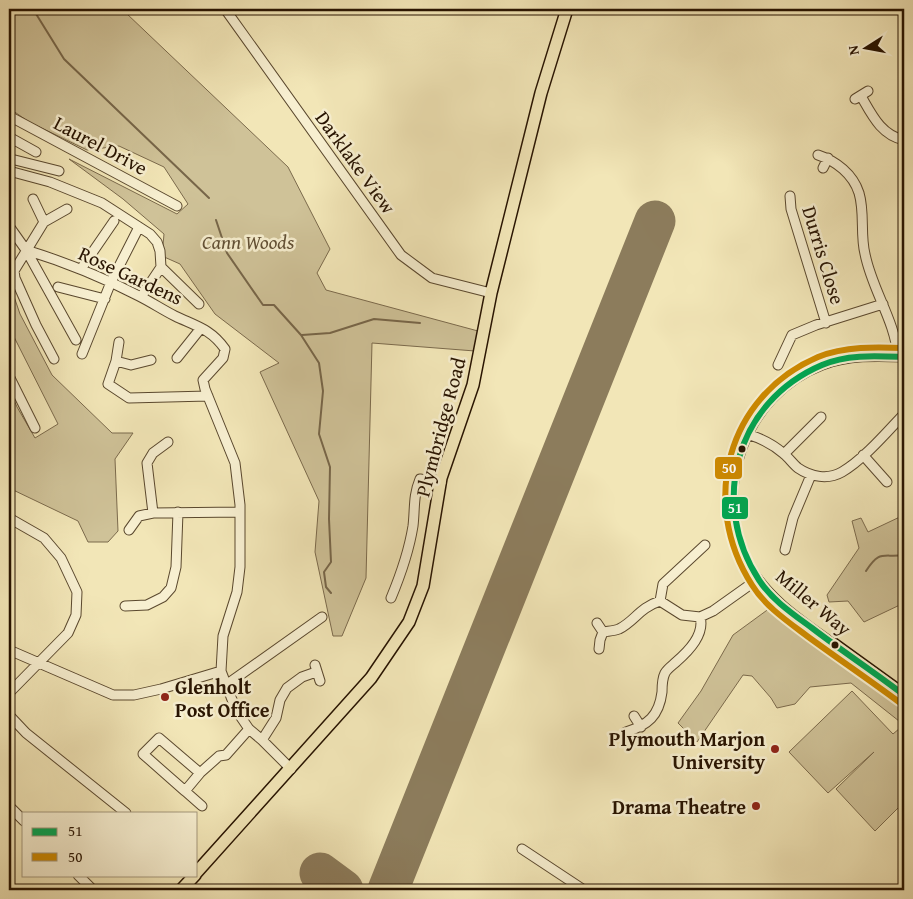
<svg xmlns="http://www.w3.org/2000/svg" width="913" height="899" font-family="'Gentium Book Plus',serif">
<rect width="100%" height="100%" fill="#f2e6b7"/>
<filter id="stains"><feTurbulence type="fractalNoise" baseFrequency=".004" numOctaves="4"/><feColorMatrix values="0 0 0 0 .2 0 0 0 0 .09 0 0 0 0 .02 0 0 0 .5 -.17"/></filter>
<radialGradient id="worn" r=".72"><stop offset=".6" stop-color="#630" stop-opacity="0"/><stop offset="1" stop-color="#630" stop-opacity=".3"/></radialGradient>
<!-- green -->
<path fill="#cfc298" stroke="#7b6a4c" d="M9,9H125L126,13L288,167L330,249L317,273L326,290L478,331L475,351L372,343L366,578L342,636H333L315,552L319,501L260,372L279,363L215,314L180,264L162,256L164,234L123,199L69,159L177,214L188,204L164,167L119,146L87,150L29,122L9,108Z
M9,282L20,314L52,375L112,433H133L115,459L118,531L108,542H88L78,521L9,488V388L17,407L35,438L58,424L9,327Z
M904,515V603L864,622L848,601L829,602L827,595L859,548L852,521L861,518L868,532Z
M770,608L832,651L904,705V725L851,683L810,687L795,704L777,708L771,698L752,676L743,675L697,742L678,723L701,691L733,635Z
M852,691L893,734L900,728L904,733V802L875,831L836,789L874,752L828,793L789,752Z"/>
<g fill="none" stroke-linecap="round" stroke-linejoin="round">
<!-- stream -->
<path stroke="#776649" stroke-width="2" d="M33,9L64,59L209,198
M216,220L227,253L263,305H274L301,335L319,363L323,391L319,434L330,467L329,519L331,562L324,572L326,587L331,593
M302,335L330,333L374,319L420,323
M866,571C880,549 883,558 904,555"/>
<!-- runway -->
<path stroke="#8c7c5c" stroke-width="41" d="M320,873L343,890
M388,890L655,221"/>
<!-- minor casing -->
<g stroke="#5a482e" stroke-width="11">
<path id="minor" d="M225,9L401,255L432,278L491,293
M861,96C872,115 881,135 904,140
M855,99L868,91
M9,116L177,206
M9,137L36,152
M818,155C836,161 853,174 859,193C865,213 860,234 865,254C872,290 895,320 898,357
M9,161L11,159L59,171
M823,168L828,158
M9,171L50,182L102,203L150,234L157,242L160,251L161,267L141,297
M790,196L791,209L826,323
M33,199L44,222L14,271L15,278L36,325L54,359
M44,222L67,209
M9,226L26,250L76,340
M26,250C65,262 102,277 139,296C151,302 163,310 175,316C196,326 211,329 225,349L223,358L203,380L205,389L235,463L240,505V567L237,592L223,636L221,671L236,710L249,729L262,740L291,769
M161,267L199,304
M81,269L114,221
M58,287L105,299
M119,342L116,361L108,384L129,398L208,396
M82,354L111,282L139,227
M177,358L201,328
M116,361L131,365L151,360
M778,365L792,335L816,325L883,304
M9,376L35,428
M747,434C760,438 774,445 784,454C789,458 793,464 798,468C811,477 828,480 842,472C863,460 887,432 904,414
M784,454L821,417
M863,455L887,482
M153,513L147,463L153,453L168,442
M9,518L44,538L61,558L77,592L76,615L68,633L9,693
M129,530L139,516L153,513L240,512
M785,550L793,518L811,475
M391,598C401,574 409,551 413,526C415,509 413,496 420,479L441,483
M660,601L663,584L705,545
M125,606L147,605L163,597L171,588L176,567L178,512
M597,623L603,632
M832,643C802,621 769,600 750,567C709,494 744,394 822,365C849,355 876,356 904,357
M599,649L600,640L603,632C609,631 614,631 619,629C635,621 639,608 660,601L682,615L700,617L713,611L758,579
M9,650L113,695H134L161,689L221,671
M315,665L320,681
M226,685L322,617
M9,715L26,733L126,813
M634,716L641,727
M626,732C648,725 659,716 662,692C662,685 662,679 665,673C668,668 673,665 676,662C689,651 705,634 700,617
M262,740L276,718L280,700L287,688L302,677L316,672
M200,773L159,738L143,754L185,791L200,773L219,756L226,755L249,729
M185,791L202,806
M9,806L24,821
M522,849L584,890
M78,875L93,890"/>
</g>
<!-- major casing -->
<g stroke="#271300" stroke-width="14">
<path id="major" d="M832,643L904,695
M196,873L371,678L409,622L423,586L441,478L473,385L491,293L541,93L567,9
M181,890L195,875"/>
</g>
<!-- minor -->
<use href="#minor" stroke="#f7efd0" stroke-width="9"/>
<!-- major -->
<use href="#major" stroke="#f2e6b7" stroke-width="11"/>
<!-- bus-1 casing -->
<g stroke="#f7efd0" stroke-width="10">
<path id="bus-1" d="M904,357C877,356 847,354 822,365C735,402 709,503 759,580C772,600 793,614 812,628C842,651 874,672 904,695"/>
</g>
<!-- bus-2 casing -->
<g stroke="#f7efd0" stroke-width="10">
<path id="bus-2" d="M899,702C868,679 837,658 807,636C787,621 765,606 752,585C699,502 727,396 818,357C845,346 876,347 904,348"/>
</g>
<!-- bus-1 -->
<use href="#bus-1" stroke="#00a651" stroke-width="6"/>
<!-- bus-2 -->
<use href="#bus-2" stroke="#cd8900" stroke-width="6"/>
</g>
<!-- markers -->
<g fill="#271300" stroke="#f7efd0" stroke-width="2">
<circle cx="742" cy="449" r="4.5"/>
<circle cx="835" cy="645" r="4.5"/>
</g>
<g fill="#8f2418" stroke="#f7efd0" stroke-width="2">
<circle cx="165" cy="697" r="5"/>
<circle cx="775" cy="749" r="5"/>
<circle cx="756" cy="806" r="5"/>
</g>
<g text-anchor="middle" dominant-baseline="central" stroke-width="5" stroke-linejoin="round" paint-order="stroke">
<!-- street labels -->
<g font-size="20" fill="#271300" stroke="#f7efd0">
<text transform="translate(101 145) rotate(28)">Laurel Drive</text>
<text transform="translate(356 162) rotate(54)">Darklake View</text>
<text transform="translate(824 255) rotate(73)">Durris Close</text>
<text transform="translate(131 275) rotate(25)">Rose Gardens</text>
<text transform="translate(440 427) rotate(-75)">Plymbridge Road</text>
<text transform="translate(814 602) rotate(40)">Miller Way</text>
</g>
<!-- park labels -->
<g font-size="20" font-style="italic" fill="#625035" stroke="#f7efd0">
<text x="248" y="241">Cann Woods</text>
</g>
<!-- poi labels -->
<g font-size="20" font-weight="bold" fill="#271300" stroke="#f7efd0" text-anchor="end">
<text x="175" y="686" text-anchor="start">Glenholt<tspan x="175" dy="23">Post Office</tspan></text>
<text x="765" y="738">Plymouth Marjon<tspan x="765" dy="23">University</tspan></text>
<text x="746" y="806">Drama Theatre</text>
</g>
</g>
<g stroke="#f7efd0" stroke-width="2">
<rect x="714" y="456" width="29" height="24" rx="5" fill="#cd8900"/>
<rect x="721" y="496" width="28" height="24" rx="5" fill="#00a651"/>
</g>
<g font-size="14" text-anchor="middle" font-weight="bold" fill="#fff">
<text x="729" y="473">50</text>
<text x="735" y="513">51</text>
</g>
<!-- margin -->
<rect width="913" height="899" fill="none" stroke="#f2e6b7" stroke-width="30"/>
<rect x="10" y="10" width="893" height="879" fill="none" stroke="#271300" stroke-width="2.5"/>
<rect x="15" y="15" width="883" height="869" fill="none" stroke="#271300"/>
<!-- legend -->
<rect x="22" y="812" width="175" height="65" fill="#f7efd0" stroke="#a4977d"/>
<rect x="32" y="828" width="25" height="8" fill="#00a651" stroke="#a4977d"/>
<text x="68" y="836" font-size="15" fill="#271300">51</text>
<rect x="32" y="853" width="25" height="8" fill="#cd8900" stroke="#a4977d"/>
<text x="68" y="862" font-size="15" fill="#271300">50</text>
<!-- north arrow -->
<g transform="translate(866 48) rotate(259)" stroke="#f7efd0" stroke-width="4" paint-order="stroke">
<path d="M0-4L9 19L0 12L-9 19Z" fill="#271300"/>
<text y="-8" font-size="14" font-weight="bold" text-anchor="middle" fill="#271300">N</text>
</g>
<rect width="100%" height="100%" filter="url(#stains)"/>
<rect width="100%" height="100%" fill="url(#worn)"/>
</svg>
